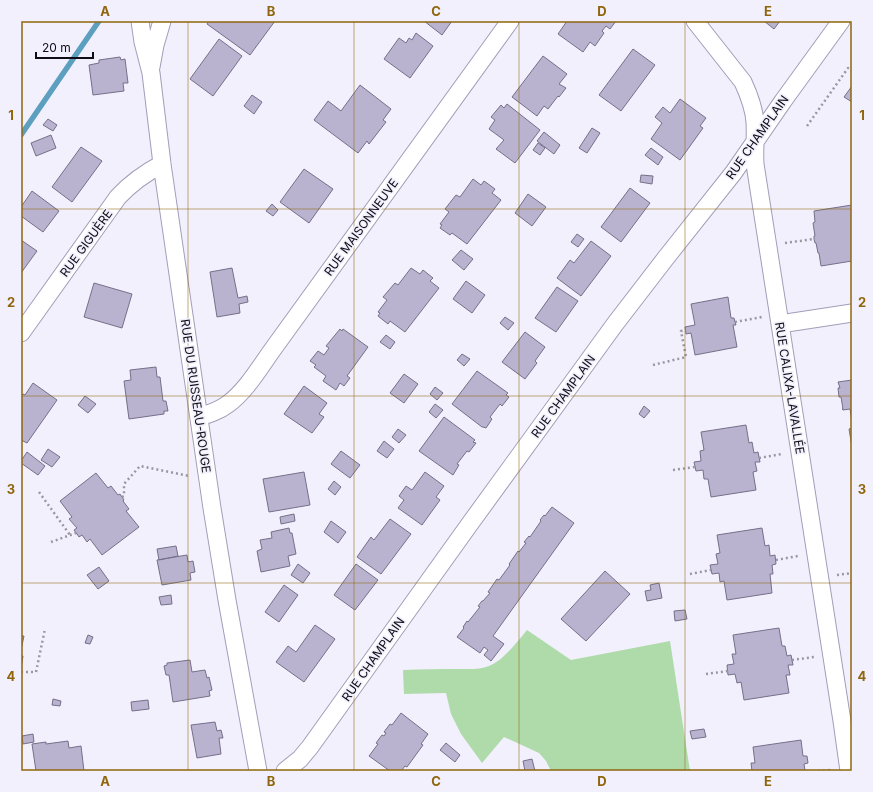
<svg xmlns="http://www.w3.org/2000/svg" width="873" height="792" font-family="Inter,sans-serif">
<rect width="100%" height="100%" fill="#f2f0fc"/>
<!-- green -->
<path fill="#afdbab" d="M527,630L571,660L670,641L690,771H551L546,761L539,753L504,737L482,763L461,734L451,714L446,693L404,694L403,670C422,669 440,669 459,669C468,669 480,670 489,666C503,661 517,642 527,630Z"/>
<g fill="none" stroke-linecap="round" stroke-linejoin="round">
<!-- stream -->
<path stroke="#5c9fbf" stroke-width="5.5" d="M21,135L99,21"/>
</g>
<!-- building -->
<path fill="#b9b3d0" stroke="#766f8a" d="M209,21H275L250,55L207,24Z
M424,21H452L442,35Z
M567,21H616L610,29L606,26L602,31L604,33L595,46L590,42L583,52L558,34Z
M764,21H780L774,29Z
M416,33L433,46L410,78L384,59L399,38L406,43L409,38L412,40Z
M219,39L242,56L213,96L190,79Z
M633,49L655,65L621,111L599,95Z
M543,56L567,74L559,84L566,88L559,97L558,96L548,109L544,106L537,116L512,97Z
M120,57L121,60L125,59L128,83H123L124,91L93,95L89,65L99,63V60Z
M360,85L391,109L383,120L386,122L369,144L367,141L358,153L314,120L328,101L341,111Z
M852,86V102L844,97Z
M252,95L262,102L254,114L244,106Z
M680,99L706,118L700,126L703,128L680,160L651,139L662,123L655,117L663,107L670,113Z
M507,104L540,130L515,163L496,149L504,140L489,129L495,120L491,117L501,105L504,108Z
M48,119L57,125L53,131L43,125Z
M592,128L600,133L587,153L579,148Z
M544,132L560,145L554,154L537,141Z
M51,135L56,148L36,156L31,143Z
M538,143L545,148L540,155L533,150Z
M81,147L102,161L72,202L52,187Z
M651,148L663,157L658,165L645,155Z
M304,169L333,189L309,223L280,202Z
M641,175L653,176L652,184L640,182Z
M473,179L481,185L484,181L495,189L492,193L501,200L467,244L452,233L450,235L440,228L442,225L440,224L449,212L445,209L456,195L460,197Z
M630,188L650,203L621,242L601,227Z
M32,191L59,211L43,232L21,216V207Z
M528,194L546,207L532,226L515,213Z
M272,204L278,210L273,216L266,211Z
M852,205V261L821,266L819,253H818L816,243H815L814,239V236H815L813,223L815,222L814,211Z
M577,234L584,239L578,247L571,242Z
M21,240L37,251L21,273Z
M591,241L611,256L581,296L557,278L570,260L574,263Z
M461,250L473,259L464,270L452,260Z
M232,268L238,298L247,296L248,302L239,304L240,313L217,317L210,272Z
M411,268L420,274L423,270L433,278L430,281L439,288L405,332L390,321L388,324L378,316L380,313L378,312L387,300L383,297L395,283L398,285Z
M466,281L485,295L472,313L453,299Z
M94,283L132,294L122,328L84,317Z
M557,287L578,301L556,332L535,318Z
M728,297L731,318H734L735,322L736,325H733L737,347L695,355L691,333L686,334L685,327L695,325L691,304Z
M505,317L514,323L508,330L500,323Z
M340,329L342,331L343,329L368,347L347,376L350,378L344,386L340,383L336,390L323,381L326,376L314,367L316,365L310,361L318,351L324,355L329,348L326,346Z
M525,332L545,347L535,361L537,363L525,379L502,362Z
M386,335L395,342L390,349L380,342Z
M462,354L470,359L464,366L457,360Z
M156,367L157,377H160L163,401H166L168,411H164V414L129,419L124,381L131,380L130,370Z
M477,371L508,393L506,395L509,397L502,406L500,404L490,417L492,419L486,428L483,427H482L452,404Z
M404,374L418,384L404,403L390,393Z
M852,380V422L850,409L843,410L842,409H843L841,397H839L838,388H840L838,382Z
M33,383L57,400L27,443L21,440V396L23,394L25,395Z
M304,386L327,403L319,414L324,417L312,433L284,414Z
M435,387L443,393L437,400L430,394Z
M85,396L96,404L88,413L78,405Z
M435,404L443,410L436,418L429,412Z
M644,406L650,411L644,418L639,414Z
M444,417L475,440L473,442L476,443L469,452L467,451L457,464L459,465L453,475L419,451Z
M746,425L749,443L752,442L754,453L758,452L760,462H755L757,471L753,472L756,490L711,497L708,479H704L703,470L696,471L694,462L701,461L700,451L704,450L701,432Z
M852,428V447L849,429Z
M398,429L406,435L399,443L392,437Z
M384,441L394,449L387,458L377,451Z
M48,449L60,457L52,467L41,460Z
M341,451L360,465L350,478L331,464Z
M27,452L45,466L38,475L21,463V461Z
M304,472L310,505L269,512L263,479Z
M425,472L444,486L436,497L440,500L422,525L398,508L404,500L399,496L406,486L412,490Z
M96,473L108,488L111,486L118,495L120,494L124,500L123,501L129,509L126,511L139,527L102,555L90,539L87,542L82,535L79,537L77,534L74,530L77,528L69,519L72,517L60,501Z
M334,481L341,487L335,495L328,489Z
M552,507L574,523L493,636L504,644L491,661L484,655L488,650L484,647L480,653L457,637L464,628L463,627L467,621L468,622L480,607L478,606L482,601H483L490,593L488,592L497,579L499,580L510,565L509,564L518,551L519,552L526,543L524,542L529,536L530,537L541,521L540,520L544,515L545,516Z
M294,514L295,521L281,524L280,517Z
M390,519L411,534L381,574L357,557L371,537L374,540Z
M331,521L346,532L338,543L324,532Z
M289,528L290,533H292L296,554L288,556L290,566L261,572L257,551L262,549L260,540L272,538L271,532Z
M762,528L765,546L769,545L770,556L775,555L776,564L772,565L773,574H770L772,593L727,600L724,581L720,582L719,573L712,574L710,565L718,564L716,554L720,553L717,535Z
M176,546L178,556L159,560L157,549Z
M187,555L188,562L193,561L195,572L190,573L191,580L162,585L157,560Z
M298,564L310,573L303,583L291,575Z
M356,564L378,580L355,610L334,595Z
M99,567L109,581L98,589L87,575Z
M605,571L630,594L586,641L561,619Z
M659,583L662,598L647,601L645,591L651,590L650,585Z
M284,585L298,595L279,622L265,612Z
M171,595L172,604L161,605L159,597Z
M685,610L687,619L675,621L674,611Z
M315,625L335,639L304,682L276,662L288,646L296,652Z
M779,628L782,646H785L787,656L791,655L793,665H788L790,675H786L789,693L744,700L741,682L737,683L735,674L728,675L727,665L734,664L732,654H736L733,635Z
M88,635L93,637L90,644L85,643Z
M21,636H24L21,650Z
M21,656H23L21,668Z
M190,660L192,672L205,670L207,678L209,677L212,690L209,691L210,696L173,702L169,675H166L164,666L167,665V663Z
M53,699L61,701L60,706L52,705Z
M148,700L149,709L132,711L131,702Z
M401,713L428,734L421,744L423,745L407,767L405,766L401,771H390L369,756L378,744L376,743L382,735L384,736L386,733L384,732L390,724L392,725Z
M215,722L217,731L221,730L223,738H219L221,754L197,758L191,725Z
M704,729L706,737L692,739L690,731Z
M33,734L34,742L23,744L22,736Z
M801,740L803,756H807L808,763L804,764L805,771H752L751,763H755L753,747Z
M68,741L69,748L81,746L84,771H36L32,744L46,742V744Z
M446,743L460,755L455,762L440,750Z
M532,759L535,771H525L523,761Z"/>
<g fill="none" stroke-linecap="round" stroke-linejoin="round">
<!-- minor casing -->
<g stroke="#a39db9" stroke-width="19">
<path id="minor" d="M140,21L143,42L151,73L162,164L212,508L227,600L258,771
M695,21L743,82C749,95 754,108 755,122C756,136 754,150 755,164L842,721L849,771
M151,67L155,45L162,21
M780,324L852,313
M21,333L118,197C131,183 145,173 162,164
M199,417C209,414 219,411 228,404C246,391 260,367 273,349L510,21
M285,771L300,759L310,747L469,525L615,324L665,259L734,172L783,101L841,21"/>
</g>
<!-- path -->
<path stroke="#9997a2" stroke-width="2.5" stroke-dasharray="2 3" stroke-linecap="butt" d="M807,126L848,68L852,71
M785,243L814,239
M735,322L762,317
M653,365L686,357L681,331L686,330
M759,458L782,454
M673,470L695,467
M39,492L70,535
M122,497L124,496V484L140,466L189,476
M51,542L76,533
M776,560L798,556
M690,574L711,570
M837,575L852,573
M792,660L814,657
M21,672H36L45,629
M706,674L728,671
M818,771L831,770"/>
<!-- minor -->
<use href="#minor" stroke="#fff" stroke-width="17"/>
</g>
<!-- grid -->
<path fill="none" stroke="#8f660c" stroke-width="1" stroke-opacity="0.55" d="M188,21V771M354,21V771M519,21V771M685,21V771M21,209H852M21,396H852M21,583H852"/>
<g text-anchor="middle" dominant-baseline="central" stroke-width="3.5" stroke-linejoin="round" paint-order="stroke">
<!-- street labels -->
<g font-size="12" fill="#0f0c16" stroke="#f2f0fc">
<text transform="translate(757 137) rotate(-55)">RUE CHAMPLAIN</text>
<text transform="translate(361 227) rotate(-54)">RUE MAISONNEUVE</text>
<text transform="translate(86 243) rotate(-54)">RUE GIGUÈRE</text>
<text transform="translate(790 388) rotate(81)">RUE CALIXA-LAVALLÉE</text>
<text transform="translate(196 396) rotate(82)">RUE DU RUISSEAU-ROUGE</text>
<text transform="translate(563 396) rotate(-54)">RUE CHAMPLAIN</text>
<text transform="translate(373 659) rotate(-55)">RUE CHAMPLAIN</text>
</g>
</g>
<!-- border -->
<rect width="873" height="792" fill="none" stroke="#f2f0fc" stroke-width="44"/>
<!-- scale -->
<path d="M36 52v6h57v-6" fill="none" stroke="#0f0c16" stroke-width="2"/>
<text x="42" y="52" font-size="12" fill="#0f0c16" stroke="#f2f0fc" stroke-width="3" paint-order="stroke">20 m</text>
<rect x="22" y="22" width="829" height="748" fill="none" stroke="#8f660c" stroke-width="1.5"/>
<g font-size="13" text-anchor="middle" font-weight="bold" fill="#8f660c">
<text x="105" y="16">A</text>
<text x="271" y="16">B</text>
<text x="436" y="16">C</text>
<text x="602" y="16">D</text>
<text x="768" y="16">E</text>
<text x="11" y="120">1</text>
<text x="862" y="120">1</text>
<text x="11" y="307">2</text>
<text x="862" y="307">2</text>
<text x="11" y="494">3</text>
<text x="862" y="494">3</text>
<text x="11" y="681">4</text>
<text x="862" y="681">4</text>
<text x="105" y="786">A</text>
<text x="271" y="786">B</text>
<text x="436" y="786">C</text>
<text x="602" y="786">D</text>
<text x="768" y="786">E</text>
</g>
</svg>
